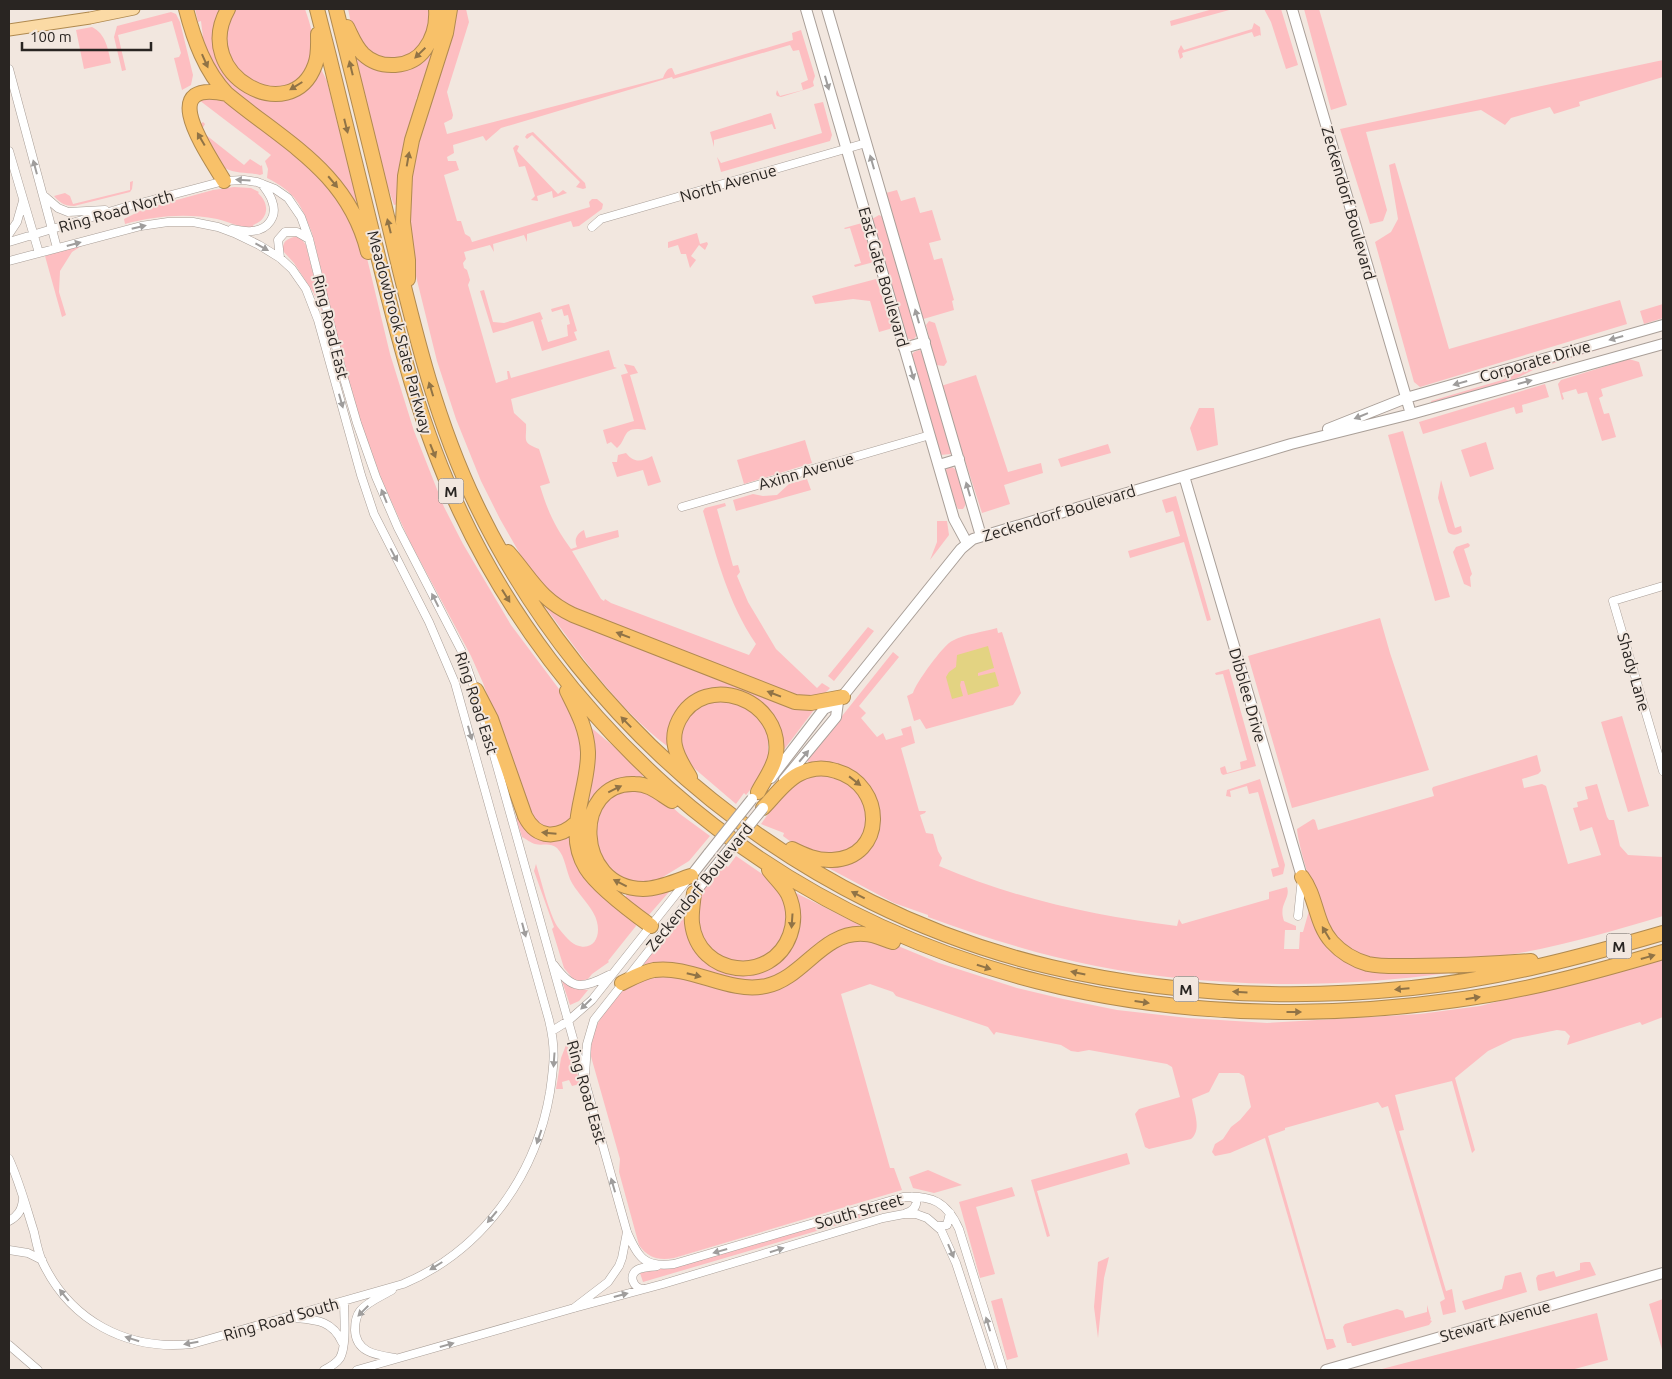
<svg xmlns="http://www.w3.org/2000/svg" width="1672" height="1379" font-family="Ubuntu,sans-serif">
<rect width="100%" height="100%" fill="#f2e7df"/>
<!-- green -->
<path fill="#fdbec1" d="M195,9H222L217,27L215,57L219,56L221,63L278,96L316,69H321L327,81L357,201L354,203L230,89L218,76L204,46L201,21L198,22Z
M231,9H305C308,18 312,29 313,39C316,84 272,102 240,72C237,69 231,66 230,61C228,57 228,51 228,46C225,28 224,26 231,9Z
M348,9H430C429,22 429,34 421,45C403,70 366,60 354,35C351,27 350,17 348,9Z
M456,9H466L469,22L447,92L453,115L452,119L444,123L447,134L663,78C665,73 667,68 672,68L675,75L793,40L792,33L801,30L815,76L813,82L814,86L810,88L781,97L777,96L776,94L777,90L780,96L803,90L801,83L808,80L799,50L793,51L790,45L673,79L672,77L501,128L486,141L483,136L453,145L454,153L447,157L448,161H456L459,170L444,175L457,221H461L465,234L470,237L472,242L590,207L589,202L592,199H597L603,204L602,209L579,226L573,227L571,221L527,234V242L524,235L493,244L494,252L490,245L464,252L466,259L463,263L464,268L467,270L470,280L468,285L496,383L508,379L507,371H509L511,378L609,350L614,367L617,368L511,399L514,413L526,424C527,441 521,442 539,449L550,483L540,486C548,512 555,527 571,549L577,547C574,540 576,534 584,530L586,538L618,530L619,537L572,551L601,599L604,601L605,599L611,603L749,655L756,644C728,603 717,558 703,511L705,508L725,503L726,506L717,509L733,566L738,565L740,572L737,576L748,602L776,649L817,688L822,683L830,688C821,699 809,698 796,697L554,599L528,568L500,519L481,481L456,419L437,361L410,252L409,176Z
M1213,9H1233L1171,26L1170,21Z
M1264,9H1281L1298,65L1286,69L1271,22Z
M1304,9H1319L1347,105L1331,110Z
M171,12L176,14L180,22L193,75L191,85L182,90L174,58L179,57L181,53L172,21L118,35L126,70L122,71L114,37L117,26Z
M1254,23L1260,27L1261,36L1260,35L1254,37L1252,32L1182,53L1183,57L1180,59L1178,51L1181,45L1184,50L1252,29Z
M92,27C106,34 108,49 111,63L84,69L76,30Z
M441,34L422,89L416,99L419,100L398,204L394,205L386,182L355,57L360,54L388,68Z
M1663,60V77L1579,102L1580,106L1554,114L1550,107L1511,118L1505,125L1481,110L1366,132L1387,210L1383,221L1370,224L1340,129Z
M218,94L301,157L343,200L366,254L390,354L414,431L444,507L463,544L511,625L565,697L581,737L582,758L572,815C566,826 557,827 545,829L531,820L483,683L471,656L410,542L382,481L356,409L347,375L312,233C301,204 295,192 267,178L268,169L265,161L271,155L199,100Z
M823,102L832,135L830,141L721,172L717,157L721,163L822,133L814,104Z
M771,113L776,129H774L772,124L714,140V147L710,132Z
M193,115L197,116L195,119L200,124L203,122L205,124L201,131L244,165L250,159L261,166L262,165L263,174L260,175C249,172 235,174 225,168C214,161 197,128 193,115Z
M533,132L585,183L586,188L583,189L576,187L580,182L532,135L527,139L525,137L527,134Z
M516,145L519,146L517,151L558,194L563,190L567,193L553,198L552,191L537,196L538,201L531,200L535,196L525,166L519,167L513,148Z
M1395,163L1449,349L1620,300L1627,324L1420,387L1414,382L1375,242L1391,232L1398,219L1389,165Z
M133,181L132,189L130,192L74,206C65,206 60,203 54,196L65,193L70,196L73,204L130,190V182Z
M234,187L251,188L259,192L258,193C270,204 269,219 253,225L254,228C241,228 230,222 217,219C185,213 156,216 125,224L124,219L144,209L213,190Z
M897,190L901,201L915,197L920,213L932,210L941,240L929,243L934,260L942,258L954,300L952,301L954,310L920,320L882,194Z
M879,215L883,217L918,334L913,340L905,338L872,219Z
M862,223L874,262L855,267L854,265L861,263L850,228L845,229L844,228Z
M697,233L700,244L707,242L708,244L705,250L699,245L691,256L696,260L690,268L686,254H681L678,245L668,248V242Z
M294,237H300L306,245L324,316L313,292L294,263L283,251C282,243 286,239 294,237Z
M86,243L72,252L60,271L59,292L66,315L62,317L45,256Z
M876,279L893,328L879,332L870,301L853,299L815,304L812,296Z
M484,290L493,322L504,323L540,312L543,319L541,320L548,342L568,336L567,325L570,324L568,315L564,316L562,309L552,312L551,309L569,304L577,331L574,332L577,340L542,351L533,321L493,333L480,291Z
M1663,304V318L1644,324L1640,311Z
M929,321L935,323L947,362L944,366L936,365L926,325Z
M1622,340L1623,342L1535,369L1511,381L1492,387L1432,404L1431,401L1502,380L1525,369Z
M919,350L923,352L952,450L951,454L940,455L911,356L914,352Z
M1629,359L1639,362L1643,376L1601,389L1603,396L1599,398L1604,414L1609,413L1616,437L1602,441L1587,392L1578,394L1576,389L1562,393L1564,399L1562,400L1558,384L1561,380Z
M624,364L634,366L638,373L630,375L646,430C621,425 628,439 617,448L611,442L607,444L603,430L634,421L621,375L628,373Z
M976,375L1008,472L1041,463L1043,473L1004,485L1010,504L982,513L941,386Z
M1545,384L1549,397L1522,405L1523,412L1516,414L1514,407L1423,434L1419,422Z
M1199,408H1214L1218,445L1197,451L1190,428Z
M1403,431L1450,597L1435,601L1388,435Z
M805,440L812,463L744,484L737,460Z
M1486,442L1494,469L1470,477L1461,450Z
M1108,444L1111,453L1061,467L1058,459Z
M626,453C634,463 641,462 652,456L661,482L648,486L643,470L617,477L612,462H617L618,455Z
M952,467L958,471C961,481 971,500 963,509H958L956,505L945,472L947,468Z
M807,479L811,490L736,511L733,500L753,494L763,496L777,495L789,484Z
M1441,480L1455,528L1461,526L1462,532C1457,535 1452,536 1448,532L1438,498Z
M1176,496L1211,620L1207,621L1184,542L1130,558L1128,551L1180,536L1173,511L1166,513L1162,500Z
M937,521H947L949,535L930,560L937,542Z
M1468,543L1470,545L1469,547L1464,549L1472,574L1470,577L1471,587L1464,584L1453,552L1456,547Z
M547,602L812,708L814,710L783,751L758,700C737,687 716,690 692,694L671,745L667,746C617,708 580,654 543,604Z
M1380,618L1390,653L1429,770L1292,808L1248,656Z
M868,627L874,631L834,681L828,676Z
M997,628L998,633L1002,632L1021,693L1013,705L926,729L920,719L914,721L907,696L913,693C915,684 944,644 952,641C965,634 983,632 997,628Z
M893,652L899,657L859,706L866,713L861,718L877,737L883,733L886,740L903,735L901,729L911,726L915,743L901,748L919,811H926L925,813L920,815L926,833L933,834L938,851L942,858L939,866C1016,899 1095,916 1177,926L1179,919L1182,924L1269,899V892L1287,887C1291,899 1278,904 1284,921L1296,926V930H1285L1284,949H1299L1300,932H1303L1310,907L1348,959L1451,971L1448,973C1332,989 1211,988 1096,966C1039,955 983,937 928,917V915L894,903L821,864L868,844L874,795L864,780L850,770L836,765L810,764L807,760Z
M1229,669L1256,766L1223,775L1221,773L1220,768L1225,766L1227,773L1241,769L1240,762L1247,760L1223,674L1216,675L1215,673Z
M723,697L753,707L768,730V752L771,754L762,775L746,795L744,793L736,804L688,763L680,750L681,722L697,704Z
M1622,716L1649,806L1628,812L1601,722Z
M588,725L618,750L643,775L641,779L593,801L585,798Z
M1537,755L1541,771L1538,774L1522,779L1524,788L1542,784L1546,786L1568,864L1601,855L1592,827L1580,831L1573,808L1578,807L1577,802L1588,799L1585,787L1597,784L1607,817L1609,820H1614L1620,846L1628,855L1663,857V916C1579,941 1495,966 1407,961C1392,960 1375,961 1361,956C1353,953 1343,945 1336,939C1323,929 1298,847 1297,829L1313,819L1315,820L1318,830L1434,796L1432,789L1433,787Z
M822,772L858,788C861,795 868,805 869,813C869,824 863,836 856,844C833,865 804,852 783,836L784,833L761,824L771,810L768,808L789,783Z
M1260,779L1285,865L1283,874L1273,877L1271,869L1279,867L1258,792L1249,794L1247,786L1230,791L1231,797L1226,796L1227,790Z
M617,790L655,792L680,814L710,836L689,861L663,877V880L642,883L631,882L616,875L603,864L596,850L593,821L598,808Z
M521,817L525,825L567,832L634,919L636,926L608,961L609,962L592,974L588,979L581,981L574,980L564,968L552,929L554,927L534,871L536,864C541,880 549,913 557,926C561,931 569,942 576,945C593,952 601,937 597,922C595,910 579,895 572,883C566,873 566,857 557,848C550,842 543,846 535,844C531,843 526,839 522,837L516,818Z
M736,856L768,878L785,897L788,921L782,942L761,959L746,963L728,962L704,944C700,929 695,912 699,896C703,884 716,873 724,864L728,867Z
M667,890L669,892L648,916L625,898L628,891Z
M796,893L860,925L857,928L840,931L828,937L779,976L758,981L740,980L643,964L683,914V918H687L689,933L735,970L784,950L793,895Z
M839,940L886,941L939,963L1017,988L1063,999L1117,1010L1188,1018L1267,1023L1420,1014L1480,1006L1663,959V1017L1642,1025L1640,1022L1567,1045L1570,1036L1565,1031L1557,1030L1513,1039L1488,1051L1455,1078L1475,1150L1472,1153L1452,1081L1395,1095L1404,1130L1399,1131L1446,1291L1452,1289L1456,1312L1443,1315L1440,1302L1445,1299L1388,1106L1382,1108L1378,1102L1285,1128V1130L1268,1136L1326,1339H1333L1336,1347L1327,1350L1265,1138L1230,1153L1215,1156L1212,1152L1215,1144L1223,1139L1231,1127L1240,1120L1251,1107L1244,1076L1239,1073H1219L1209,1092L1192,1099C1194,1112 1202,1130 1191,1139L1149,1149L1145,1147L1135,1114L1139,1109L1180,1097L1172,1067L1167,1064L1089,1050L1078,1052L1071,1051L1061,1045L996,1032L994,1035L988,1027L896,996L893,992L870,984L841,994L890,1168H894L902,1190L674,1258C659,1261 648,1258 639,1245L619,1172L620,1159L590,1053L594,1031L601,1017L624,988L650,973L764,989Z
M562,981L580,989L588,990L579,1001L570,1005Z
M566,1045L571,1051L580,1084L572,1086L569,1080L562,1082L563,1089H556L561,1058Z
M1127,1153L1130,1164L1037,1191L1050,1236L1047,1237L1031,1180Z
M928,1170L962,1185L934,1193L913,1188L909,1177Z
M1012,1187L1015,1196L976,1207L995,1274L980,1278L959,1202Z
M894,1203L895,1204L871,1215L643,1282L640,1273Z
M1109,1257L1104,1278L1098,1338L1094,1307L1098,1262Z
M1585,1262H1590L1596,1275L1540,1291L1538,1290L1536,1278L1538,1275L1554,1271L1556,1277L1580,1270V1263Z
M1521,1272L1527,1292L1465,1310L1462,1301L1502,1289L1505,1276Z
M1002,1298L1018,1357L1007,1360L991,1301Z
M1663,1299V1353L1649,1304Z
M1427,1305L1431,1319L1430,1320L1432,1321L1429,1325L1354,1346H1352L1351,1343H1347L1343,1327L1345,1324L1397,1309L1403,1311L1405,1318L1427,1312Z
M1597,1313L1608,1360L1571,1370H1378Z"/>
<!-- water -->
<path fill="#e3d382" d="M988,646L994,668L978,673V676L995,672L999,686L968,695L964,681H961L960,685L963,696L952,699L946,677L949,672L956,667L957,655Z"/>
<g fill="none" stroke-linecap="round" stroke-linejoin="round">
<!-- street casing -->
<g stroke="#a99f98" stroke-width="9">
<path id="street" d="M9,69L57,248
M9,151L39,253
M43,195L58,208L68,212L105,210
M592,227L601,219L866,143
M232,229C238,230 245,232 252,231C268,230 278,216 272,201C270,194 265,189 262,184
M9,234L17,222L23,201
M9,242L122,208L224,181L244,180L257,182L275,189L288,198L301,217L309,239L343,375L357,423L376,477L398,528L461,650L476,693
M280,258L278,240L285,232H297L309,239
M9,261L141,226L168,222H193L218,227L234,233L259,245L280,258L292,269L306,289L318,320L361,475L374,514L429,622L455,683L549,1020C556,1049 554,1064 550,1092C536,1176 482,1251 403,1284L192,1344C127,1351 70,1321 42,1261C38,1252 36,1241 34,1232C26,1207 20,1183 9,1159
M682,507L930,435
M1663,586L1613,601L1663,771
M483,716L627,1232C638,1257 644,1268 674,1264L903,1197C932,1195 947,1202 959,1229L1003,1370
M1298,916L1302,878
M554,965C573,991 582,989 609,975
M552,1031L568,1021L592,1000L688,879
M585,1075L587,1044L594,1020L692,896
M906,1213C912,1211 917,1207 916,1200L912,1197
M9,1221C18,1216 22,1210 23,1199
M937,1226L947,1225L950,1213
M9,1250L28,1253L42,1260
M644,1289C633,1289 627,1274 639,1269C644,1267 651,1267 657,1266
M392,1290C382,1296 367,1302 360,1311C356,1316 355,1323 355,1330C356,1353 377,1355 395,1358
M574,1308L663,1284L883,1218L904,1214H916L927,1218L941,1230L956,1263L991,1370
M294,1318C316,1320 332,1320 342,1342
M9,1345L38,1370
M324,1370C330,1367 336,1364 340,1358C347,1345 344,1316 344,1301
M357,1370L574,1308L608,1282L619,1266L622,1258L627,1232"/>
</g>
<!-- secondary casing -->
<g stroke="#a99f98" stroke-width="12">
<path id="secondary" d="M806,9L954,519L967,543
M827,9L981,536
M1292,9L1411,414
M904,348L925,342
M1328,429L1406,398L1663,325
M939,465L959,459
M1184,476L1302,877
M771,778L824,709L838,702L961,549L973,539L1291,444L1411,414L1663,344
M784,780L836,717L838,702
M691,876L709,853
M694,893L720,861
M1326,1370L1663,1273"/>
</g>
<!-- primary casing -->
<g stroke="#b08a50" stroke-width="13">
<path id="primary" d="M9,30L90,18L134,9"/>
</g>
<!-- highway casing -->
<g stroke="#b08a50" stroke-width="16">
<path id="highway" d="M186,9C194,40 205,71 227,94C286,143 348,172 368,252
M228,9C190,76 292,129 315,65C319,55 318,44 318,34
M317,9C337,87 356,165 375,244C398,337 419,424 460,511C509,616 582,711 668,788C887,981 1172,1040 1456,1000C1526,991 1595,972 1663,952
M336,9C356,89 376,169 395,250C416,337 437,423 476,504C587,735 802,908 1051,967C1169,995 1292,1000 1412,988C1498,979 1581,957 1663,933
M347,27C352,37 355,46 363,54C380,70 411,69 425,49C434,37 437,23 436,9
M224,181C209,155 153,78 227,94
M408,279V260L403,222L405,176L412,140L446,33L450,9
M508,552C531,578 539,599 573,615L795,702L811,703L843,697
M476,690L491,719L525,816C537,840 559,839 577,822
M567,691C577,711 587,729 588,752C589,790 563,831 586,868C597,886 633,913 651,926
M690,777C684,767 677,757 675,746C673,737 675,728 679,720C705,670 783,700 776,754C774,768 764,780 758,792
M672,801C660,794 650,784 635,784C572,781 574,888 643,889C659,889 675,881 691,876
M763,808C774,797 785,781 799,774C811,768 824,767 836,771C886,785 886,858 832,860C817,861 804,855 792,849
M1302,877C1317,897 1315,923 1332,942C1341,952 1354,960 1368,964C1382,967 1398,966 1413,966C1453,966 1492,964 1531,961
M694,893C693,903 691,913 692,923C698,977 772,985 790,935C795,921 794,907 788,894C783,885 775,878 769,870
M622,983C632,978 643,972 654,970C692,965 728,994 766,986C804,978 822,931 864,934C874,934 883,939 893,942"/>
</g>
<!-- street -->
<use href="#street" stroke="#fff" stroke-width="8"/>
<!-- secondary -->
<use href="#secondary" stroke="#fff" stroke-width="10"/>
<!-- primary -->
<use href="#primary" stroke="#fbdaa5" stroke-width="11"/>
<!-- highway -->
<use href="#highway" stroke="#f8c169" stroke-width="14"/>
<!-- secondary-bridge casing -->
<g stroke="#a99f98" stroke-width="12" stroke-linecap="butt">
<path id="secondary-bridge" d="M709,853L752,799
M720,861L763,808"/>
</g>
<!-- secondary-bridge -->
<use href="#secondary-bridge" stroke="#fff" stroke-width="10"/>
</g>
<!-- one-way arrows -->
<defs><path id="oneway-solid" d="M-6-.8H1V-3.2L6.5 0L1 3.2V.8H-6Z" transform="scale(1.25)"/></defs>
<g fill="#907346">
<use href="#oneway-solid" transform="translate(420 53) rotate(136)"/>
<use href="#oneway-solid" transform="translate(205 61) rotate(66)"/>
<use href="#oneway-solid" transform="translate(351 68) rotate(-104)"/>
<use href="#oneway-solid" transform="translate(296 86) rotate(148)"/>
<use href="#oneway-solid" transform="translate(346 126) rotate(76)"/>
<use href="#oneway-solid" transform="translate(201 139) rotate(-120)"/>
<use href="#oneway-solid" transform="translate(408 159) rotate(-80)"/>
<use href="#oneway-solid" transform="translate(333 182) rotate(50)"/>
<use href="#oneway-solid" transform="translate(389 226) rotate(-104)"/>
<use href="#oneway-solid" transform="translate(431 389) rotate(-107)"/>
<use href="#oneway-solid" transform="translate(433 451) rotate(68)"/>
<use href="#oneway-solid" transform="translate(506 596) rotate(58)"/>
<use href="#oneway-solid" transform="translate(623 635) rotate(-159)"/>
<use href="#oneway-solid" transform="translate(774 694) rotate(-159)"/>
<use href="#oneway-solid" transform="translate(626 722) rotate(-134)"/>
<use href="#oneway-solid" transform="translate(855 781) rotate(38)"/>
<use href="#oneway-solid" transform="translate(615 789) rotate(-26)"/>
<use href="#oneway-solid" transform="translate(549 833) rotate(-175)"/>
<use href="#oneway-solid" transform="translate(620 883) rotate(-153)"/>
<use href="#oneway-solid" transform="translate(858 895) rotate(-153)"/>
<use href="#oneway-solid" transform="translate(792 921) rotate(94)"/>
<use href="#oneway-solid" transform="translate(1326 933) rotate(-121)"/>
<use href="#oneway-solid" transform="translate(1648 957) rotate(-16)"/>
<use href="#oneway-solid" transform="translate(984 967) rotate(17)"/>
<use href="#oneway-solid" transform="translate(1078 973) rotate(-168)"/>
<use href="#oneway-solid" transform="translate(694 975) rotate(14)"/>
<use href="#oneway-solid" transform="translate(1402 989) rotate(175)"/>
<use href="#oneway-solid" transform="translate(1240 992) rotate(-177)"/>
<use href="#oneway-solid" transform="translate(1473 998) rotate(-9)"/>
<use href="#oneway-solid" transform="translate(1142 1002) rotate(8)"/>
<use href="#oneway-solid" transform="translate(1294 1012)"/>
</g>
<g fill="#9f9d9c">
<use href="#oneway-solid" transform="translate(827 83) rotate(74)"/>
<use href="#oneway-solid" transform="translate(872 162) rotate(-106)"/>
<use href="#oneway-solid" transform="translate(35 167) rotate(-105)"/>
<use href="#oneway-solid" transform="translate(243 180) rotate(-176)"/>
<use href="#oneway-solid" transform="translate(139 227) rotate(-13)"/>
<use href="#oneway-solid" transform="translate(74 244) rotate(-15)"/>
<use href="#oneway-solid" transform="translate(262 247) rotate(29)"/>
<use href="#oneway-solid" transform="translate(917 316) rotate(-106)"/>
<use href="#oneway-solid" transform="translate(1616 338) rotate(164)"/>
<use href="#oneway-solid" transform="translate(912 373) rotate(74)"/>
<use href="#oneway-solid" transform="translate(1525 382) rotate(-15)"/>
<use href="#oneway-solid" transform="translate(1460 383) rotate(164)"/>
<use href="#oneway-solid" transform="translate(341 401) rotate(74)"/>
<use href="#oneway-solid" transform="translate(1361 416) rotate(158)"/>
<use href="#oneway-solid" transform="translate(968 489) rotate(-106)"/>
<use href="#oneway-solid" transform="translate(384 496) rotate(-112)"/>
<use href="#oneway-solid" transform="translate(394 555) rotate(62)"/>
<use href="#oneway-solid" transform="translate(435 600) rotate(-117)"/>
<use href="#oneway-solid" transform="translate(470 733) rotate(74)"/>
<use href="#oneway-solid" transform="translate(804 756) rotate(-50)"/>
<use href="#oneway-solid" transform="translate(524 930) rotate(75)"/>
<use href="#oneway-solid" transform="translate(586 1004) rotate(136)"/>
<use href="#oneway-solid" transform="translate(554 1060) rotate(94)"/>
<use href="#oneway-solid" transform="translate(539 1137) rotate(109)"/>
<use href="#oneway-solid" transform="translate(613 1185) rotate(-106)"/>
<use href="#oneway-solid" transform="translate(492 1217) rotate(130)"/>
<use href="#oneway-solid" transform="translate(777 1250) rotate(-17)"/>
<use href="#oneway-solid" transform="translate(720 1251) rotate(164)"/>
<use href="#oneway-solid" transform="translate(951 1251) rotate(67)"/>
<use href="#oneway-solid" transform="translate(436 1266) rotate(148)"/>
<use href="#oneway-solid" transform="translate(64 1295) rotate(-129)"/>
<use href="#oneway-solid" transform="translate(621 1295) rotate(-15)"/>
<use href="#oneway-solid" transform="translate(363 1311) rotate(135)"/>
<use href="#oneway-solid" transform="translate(988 1324) rotate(-107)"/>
<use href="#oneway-solid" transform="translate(132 1339) rotate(-163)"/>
<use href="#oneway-solid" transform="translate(191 1343) rotate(170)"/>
<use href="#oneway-solid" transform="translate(447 1345) rotate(-16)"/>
</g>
<g text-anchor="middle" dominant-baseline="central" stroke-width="4" stroke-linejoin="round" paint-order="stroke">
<!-- shield labels -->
<g fill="#f2e7df" stroke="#655f5b" stroke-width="1">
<rect x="438.5" y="478.5" width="25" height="25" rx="4"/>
<rect x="1606.5" y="933.5" width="25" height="25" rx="4"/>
<rect x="1173.5" y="976.5" width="25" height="25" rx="4"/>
</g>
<g font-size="15" font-weight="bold" fill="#292522">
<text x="451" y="491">M</text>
<text x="1619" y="946">M</text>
<text x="1186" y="989">M</text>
</g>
<!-- street labels -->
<g font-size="16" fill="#292522" stroke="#f2e7df">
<text transform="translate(728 183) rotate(-16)">North Avenue</text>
<text transform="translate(1349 203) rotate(74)">Zeckendorf Boulevard</text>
<text transform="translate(116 211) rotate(-16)">Ring Road North</text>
<text transform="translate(884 277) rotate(74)">East Gate Boulevard</text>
<text transform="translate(331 327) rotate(76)">Ring Road East</text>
<text transform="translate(400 332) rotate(75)">Meadowbrook State Parkway</text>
<text transform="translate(1535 361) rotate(-16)">Corporate Drive</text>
<text transform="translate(806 471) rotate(-16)">Axinn Avenue</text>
<text transform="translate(1059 513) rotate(-17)">Zeckendorf Boulevard</text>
<text transform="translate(1634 672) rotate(74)">Shady Lane</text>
<text transform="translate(1248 695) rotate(74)">Dibblee Drive</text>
<text transform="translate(477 703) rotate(72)">Ring Road East</text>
<text transform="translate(699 887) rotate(-51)">Zeckendorf Boulevard</text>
<text transform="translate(587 1092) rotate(74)">Ring Road East</text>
<text transform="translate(859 1211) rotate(-16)">South Street</text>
<text transform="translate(281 1319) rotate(-16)">Ring Road South</text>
<text transform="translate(1495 1321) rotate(-16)">Stewart Avenue</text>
</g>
</g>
<!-- border -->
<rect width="1672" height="1379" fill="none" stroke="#292522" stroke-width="20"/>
<!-- scale -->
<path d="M22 42v8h129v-8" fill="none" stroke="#292522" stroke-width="2.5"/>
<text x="30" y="42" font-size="15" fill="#292522" stroke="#f2e7df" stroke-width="4" paint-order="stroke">100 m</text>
</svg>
